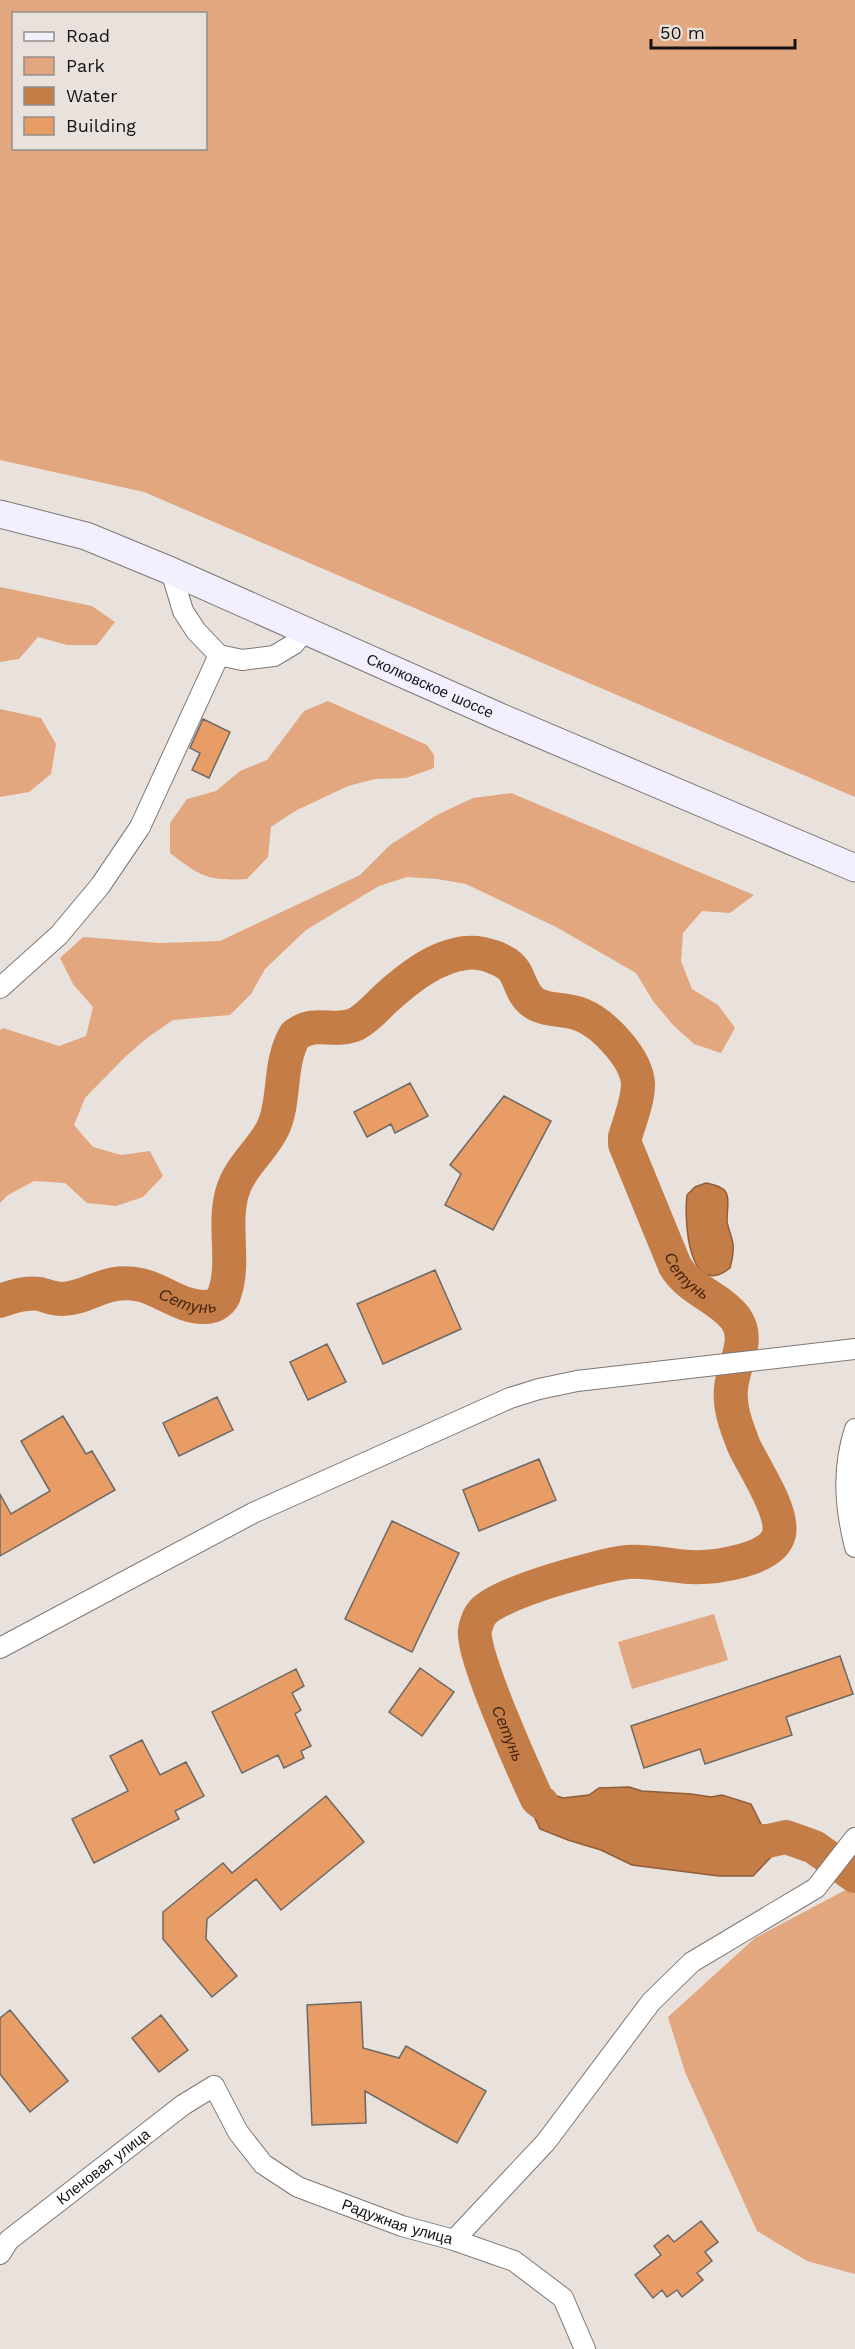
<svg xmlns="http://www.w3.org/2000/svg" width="855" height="2349" font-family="'Work Sans',sans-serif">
<rect width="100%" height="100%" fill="#e8e1dc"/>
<!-- green -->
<path fill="#e2a77e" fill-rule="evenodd" d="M0,0H855V797L144,492L0,460ZM14,14H206V148H14Z
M0,587L92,606L115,622L97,645H67L38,637L19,659L0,662Z
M328,701L427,745L434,755V768L406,778L375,779L348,786L295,811L271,827L268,857L247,879C208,881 201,877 170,853V823L187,799L216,791L240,771L267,760L304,711Z
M0,709L41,718L56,744L51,774L29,792L0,797Z
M511,793L754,895L730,913L702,911L683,933L681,961L692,989L718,1005L735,1028L721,1053L694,1044L673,1025L653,1001L636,973L558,928L466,884L437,879L407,877L379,886L306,930L265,969L251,994L230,1015L173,1020L147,1038L125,1057L85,1098L74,1125L93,1147L121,1155L150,1151L163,1176L143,1197L116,1206L87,1203L65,1183L34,1181L8,1195L0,1203V1030L3,1028L59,1046L86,1036L93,1007L73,984L60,958L83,937L160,943L220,941L360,875L390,845L437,815L473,798Z
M714,1614L728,1660L632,1689L618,1642Z
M855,1885V2274L807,2261L757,2231L685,2072L668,2017L755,1938Z"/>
<!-- water -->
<path fill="#c57d47" stroke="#905d37" stroke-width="1.5" d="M706,1183C735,1188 727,1199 727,1221C728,1229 732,1237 733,1244C734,1253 732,1260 730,1268C688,1301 684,1219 687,1195L695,1187Z
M531,1759L542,1784L551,1794L563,1798L589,1795L599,1788L629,1787L642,1791L691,1794L711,1797L722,1795L751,1804L767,1836L772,1856L753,1876H719L632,1865L601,1850L568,1840L540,1829L508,1762Z"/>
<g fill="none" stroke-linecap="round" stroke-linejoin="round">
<!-- river -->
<g stroke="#c57d47" stroke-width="34">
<path id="s1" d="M0,1301C13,1296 26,1292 40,1294C47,1296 54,1299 62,1299C91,1298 105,1277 141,1285C162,1290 183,1308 205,1307C215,1307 223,1301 225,1292C235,1262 223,1225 232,1193C239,1167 262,1151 273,1128C286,1100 278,1064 295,1035C317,1019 334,1034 356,1024C367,1018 375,1009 384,1000C406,980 435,956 466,953C480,951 508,959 515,972C521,983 523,996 534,1003C548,1012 567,1008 582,1015C604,1024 637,1059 638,1084C638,1101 630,1120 625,1137V1144L675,1266C690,1291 720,1297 736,1319C751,1341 732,1366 731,1389C729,1409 737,1428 744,1446C754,1468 784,1511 779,1534C773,1561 713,1568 690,1567C669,1566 648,1560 627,1562C600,1565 497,1593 482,1613C479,1616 476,1625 475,1630C470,1651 525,1773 537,1799L542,1803"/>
<path d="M722,1841H768L786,1837L814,1847L855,1876"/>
</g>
</g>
<!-- building -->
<path fill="#e89d67" stroke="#6e6863" stroke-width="1.5" d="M203,719L230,732L209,778L192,770L200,753L190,748Z
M410,1083L428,1116L395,1133L391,1124L367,1137L354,1112Z
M504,1096L551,1121L493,1230L445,1205L461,1174L450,1165Z
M435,1270L461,1329L383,1364L357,1304Z
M327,1344L346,1382L308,1400L290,1362Z
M217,1397L233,1430L179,1456L163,1423Z
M63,1416L86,1454L92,1451L115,1490L0,1556V1494L11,1514L50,1491L21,1441Z
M539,1459L556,1500L479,1531L463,1490Z
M392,1521L459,1553L412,1652L345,1619Z
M840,1656L853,1694L786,1717L792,1735L705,1764L700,1749L644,1768L631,1726Z
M420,1668L454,1692L422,1736L389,1712Z
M296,1669L304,1686L292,1693L301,1710L295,1714L311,1746L301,1751L304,1758L284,1768L278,1755L242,1773L212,1712Z
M142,1740L160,1775L186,1762L204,1796L175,1811L179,1819L94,1863L72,1819L128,1791L110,1756Z
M326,1796L364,1842L281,1910L256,1879L207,1919L206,1939L237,1976L212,1997L163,1939V1912L223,1863L232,1873Z
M361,2002L363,2048L399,2058L406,2046L486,2091L457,2143L365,2091L366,2123L312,2125L307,2005Z
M10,2010L68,2081L30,2112L0,2074V2018Z
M161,2015L188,2050L159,2072L132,2038Z
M701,2221L718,2242L705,2252L712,2261L697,2273L703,2280L682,2297L677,2290L667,2297L662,2290L653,2298L635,2275L661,2255L654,2246L668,2235L674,2242Z"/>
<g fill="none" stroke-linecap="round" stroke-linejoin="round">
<!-- street casing -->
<g stroke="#7e7773" stroke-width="22">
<g id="street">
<path d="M171,571L183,611L196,631L219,655L242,660L274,656L294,644L306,629"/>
<path d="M0,988L59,935L100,886L140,827L219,655"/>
<path d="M855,1429C842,1469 845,1507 855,1547"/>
<path d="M0,1648L253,1513L510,1398L539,1389L577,1381L855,1349"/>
<path d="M454,2240L546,2142L651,2002L692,1962L816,1888L855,1838"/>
<path id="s2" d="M0,2254L9,2240L183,2105L214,2086L238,2132L263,2164L298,2187L402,2226L454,2240L514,2261L563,2298L585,2349"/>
</g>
</g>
<!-- secondary casing -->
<g stroke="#7e7773" stroke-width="29">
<g id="secondary">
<path id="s3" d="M0,514L86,536L171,571L500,717L855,868"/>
</g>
</g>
<!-- street -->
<use href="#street" stroke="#fff" stroke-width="20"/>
<!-- secondary -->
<use href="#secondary" stroke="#f2f0fe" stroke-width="27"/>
</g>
<g text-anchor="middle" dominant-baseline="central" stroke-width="4.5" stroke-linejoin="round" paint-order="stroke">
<!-- street labels -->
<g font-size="15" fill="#151211" stroke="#e8e1dc">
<text stroke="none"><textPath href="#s3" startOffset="464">Сколковское шоссе</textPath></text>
<text stroke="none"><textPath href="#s2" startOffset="136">Кленовая улица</textPath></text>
<text stroke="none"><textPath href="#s2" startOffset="513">Радужная улица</textPath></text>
</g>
<!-- water labels -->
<g font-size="16" font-style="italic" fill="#43250e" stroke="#e8e1dc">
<text stroke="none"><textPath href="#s1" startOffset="1152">Сетунь</textPath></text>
<text stroke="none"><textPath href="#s1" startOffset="195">Сетунь</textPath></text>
<text stroke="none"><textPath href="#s1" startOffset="1892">Сетунь</textPath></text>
</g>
</g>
<!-- legend -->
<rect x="12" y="12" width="195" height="138" fill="#e8e1dc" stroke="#948e8b" stroke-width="1.5"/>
<rect x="24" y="32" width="30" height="9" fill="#f2f0fe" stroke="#948e8b" stroke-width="1.5"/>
<text x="66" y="42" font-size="18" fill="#151211">Road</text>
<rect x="24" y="57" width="30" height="18" fill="#e2a77e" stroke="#948e8b" stroke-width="1.5"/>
<text x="66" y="72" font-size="18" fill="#151211">Park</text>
<rect x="24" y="87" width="30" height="18" fill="#c57d47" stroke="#948e8b" stroke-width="1.5"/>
<text x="66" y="102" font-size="18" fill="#151211">Water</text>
<rect x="24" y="117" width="30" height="18" fill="#e89d67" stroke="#948e8b" stroke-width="1.5"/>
<text x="66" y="132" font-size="18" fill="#151211">Building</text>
<!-- scale -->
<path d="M651 39v9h144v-9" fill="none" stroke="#151211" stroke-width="3"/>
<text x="660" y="39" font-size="18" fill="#151211" stroke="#e8e1dc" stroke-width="4.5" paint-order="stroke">50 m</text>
</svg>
